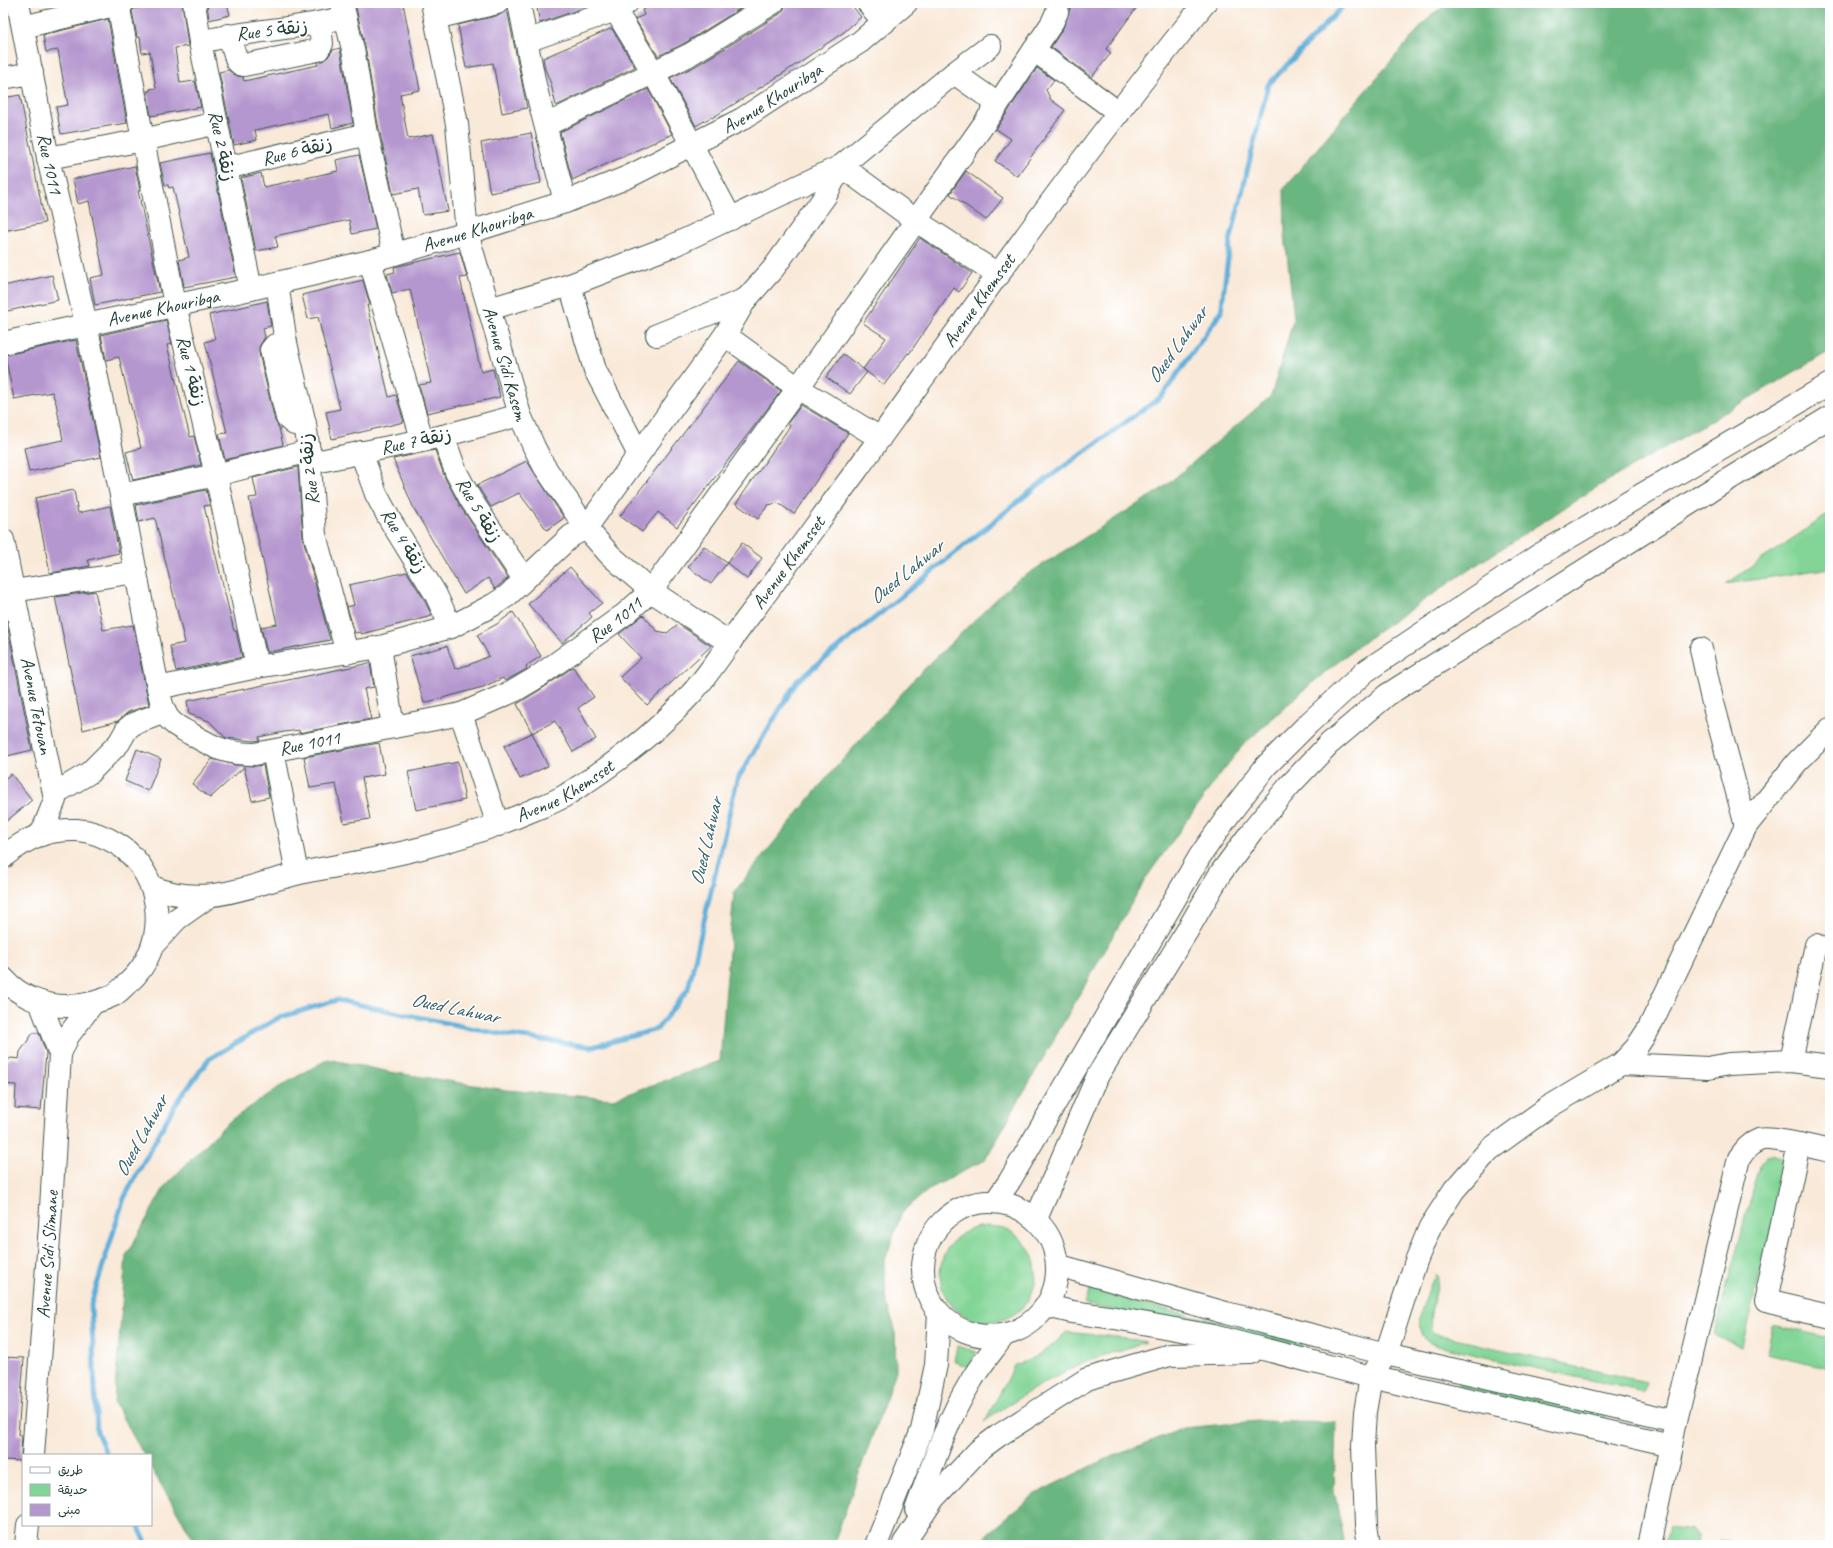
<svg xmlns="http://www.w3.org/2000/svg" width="1833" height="1548" font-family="Caveat,'Playpen Sans Arabic',sans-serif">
<rect width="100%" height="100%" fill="#fff"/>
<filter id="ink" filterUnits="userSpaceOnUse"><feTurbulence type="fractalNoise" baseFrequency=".025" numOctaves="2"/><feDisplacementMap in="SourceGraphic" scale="8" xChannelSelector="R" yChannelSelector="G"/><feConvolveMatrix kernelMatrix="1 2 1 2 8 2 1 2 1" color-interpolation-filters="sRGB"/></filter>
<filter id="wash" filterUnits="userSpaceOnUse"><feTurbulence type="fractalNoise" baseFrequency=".012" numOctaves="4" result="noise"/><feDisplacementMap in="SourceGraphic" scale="16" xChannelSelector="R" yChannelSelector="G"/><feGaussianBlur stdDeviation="0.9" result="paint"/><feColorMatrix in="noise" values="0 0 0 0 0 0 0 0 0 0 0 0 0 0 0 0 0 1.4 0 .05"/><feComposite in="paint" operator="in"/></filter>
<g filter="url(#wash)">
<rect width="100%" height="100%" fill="#f9e9d8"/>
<!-- green -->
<path fill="#83d597" stroke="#518966" d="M1830,513V568L1726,584Z
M1772,1155L1782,1160L1786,1170L1742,1346L1713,1336L1761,1162L1767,1156Z
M940 1274a48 48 0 1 1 96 0a48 48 0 1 1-96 0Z
M1436,1274L1438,1277C1438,1296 1428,1308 1431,1329L1437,1335L1646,1382L1644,1392L1441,1347C1414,1339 1417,1322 1425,1300C1428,1291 1431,1282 1436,1274Z
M1091,1288L1133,1302L1302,1341L1300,1350L1084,1304Z
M1773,1325L1830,1338V1368L1767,1353Z
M1066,1332L1127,1338L1146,1342C1126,1349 1104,1354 1084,1363C1048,1378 1015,1400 984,1422L1009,1377L1014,1365C1036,1360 1051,1348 1066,1332Z
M957,1346L977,1352L968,1367L954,1361Z
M1460,1380L1605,1414L1603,1421L1458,1387Z
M1669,1526L1692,1529L1697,1535L1696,1545H1665Z
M1720,1539L1747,1545H1719Z"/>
<!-- forest -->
<path fill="#6ab680" stroke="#447a5a" d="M1451,3H1830V351L1592,490L1467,571L1370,637L1312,683L1243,745L1218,777L1146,878L985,1160L931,1188L902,1212L884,1263L887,1304L895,1329L896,1371L833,1545H197L151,1468V1455H144L114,1403L126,1256L165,1186L226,1124L279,1087L328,1059L390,1072L506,1090L613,1099L720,1061L734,892L823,782L918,675L1012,584L1163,488L1271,396L1294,318L1285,235L1284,189L1347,112L1432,14Z
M1258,1421L1336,1423L1334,1490L1345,1545H979L988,1533L1035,1494L1099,1462L1184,1428Z"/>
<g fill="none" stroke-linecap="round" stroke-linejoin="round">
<!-- stream -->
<path stroke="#5fafda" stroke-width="5" d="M107,1455L97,1432L91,1304L124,1198L173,1108L209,1059L278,1018L337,1000L494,1033L592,1047L657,1029L688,989L737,780L797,681L1041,483L1162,396L1221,312L1230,242L1268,85L1346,3
M138,1525L147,1545"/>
</g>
<g id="blocks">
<!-- building -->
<path fill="#b597cf" d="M168,3H182L188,46L175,48L180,83L195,81L201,107L151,116L147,91H150V89L156,88L150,52L142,53L140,37H137L132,11L134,9Z
M207,3H227L230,15L209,20Z
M355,3H403L420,90L400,94L408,139L433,134L448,211L423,215L418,189L393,194L377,119L366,51Z
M536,3H588L589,6L540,23Z
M654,3H749L683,44L658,56L635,19L644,15L642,10Z
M785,3H850L861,17L844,32L782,74L712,118L711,117L696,126L670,78L696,66L780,14L784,9Z
M1072,3H1140L1106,49L1111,53L1092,77L1051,47L1063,28Z
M507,9L527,108L502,113L493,63L466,68L458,25L500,15Z
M108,19L127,123L61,134L56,107L68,105L64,85L58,50L46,52L43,35Z
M610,29H612L635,67L556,106L551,84L545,69L543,58Z
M340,48L353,123L332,128L329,114L255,130L257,140L234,145L219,72L228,70L237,76L243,77L244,81L318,65L317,63L328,57L333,50Z
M1037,68L1054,80L1046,90L1051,100L1065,110L1017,176L995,161L1011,139L996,129Z
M648,89L672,134L572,180L560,132Z
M20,95L45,223L3,231V213H6L3,200V98Z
M531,133L541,183L490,193L481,143Z
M210,153L236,277L184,287L179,260L189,257L173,187L169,188L168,185H165L160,163Z
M359,155L376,229L352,234L349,220L275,236L278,247L256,251L241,178L261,173L264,187L338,171L336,160Z
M135,166L140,191H138L160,292L95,305L90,278L104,275L89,201L78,204L73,179Z
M966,171L1003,198L986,220L950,194Z
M920,238L972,273L959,292L954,288L909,354L908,353L884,385L863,369L886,338L863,323Z
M460,252L467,277L460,278L481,372L493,369L500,397L427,413L419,385L431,383L410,289L392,293L387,274L395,272L394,267Z
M52,275L58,300L3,312V286Z
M363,280L370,305H367L389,397L396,395L404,422L332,439L326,412L340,409L318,317L308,319L302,295Z
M267,301L271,326L263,328L265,337L259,347V353L275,421L279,428L283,445L225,460L219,434L227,433L205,342L215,339L209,315Z
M166,320L172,344L167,345L190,437L194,436L201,465L133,480L126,452L141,448L119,357L106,360L101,335Z
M76,340L101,457L29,472L24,448L63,440L56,403L52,392L14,399L5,355Z
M843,354L867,372L850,394L826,377Z
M739,361L781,391L677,527L658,512L642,532L620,516Z
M801,405L848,433L794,514L778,503L768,505L758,519L736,504L790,426L788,423Z
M435,450L445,478L460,506L508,578L495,589L488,578L464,594L414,509L393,459Z
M527,461L564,518L547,530L519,493L491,507L477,485Z
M298,467L303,538L330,640L269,652H267L261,627L277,624L249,498L257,497L253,478Z
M74,490L78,513L110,506L119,553L88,560L90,566L50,573L35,498Z
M206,490L210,505L204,506L234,631H236L242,657L176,671L170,646L185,643L155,518L139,522L136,505Z
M742,543L762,558L747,579L727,563Z
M704,546L727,563L711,584L688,567Z
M570,567L602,603L589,613L592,617L562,643L528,604Z
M407,572L424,599L432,616L361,634V632L355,633L347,607L354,605L349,585Z
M95,591L103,630L133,625L149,705L128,712L118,721L83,730L55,597Z
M3,604L32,750L3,757Z
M513,612L541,656L526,666L527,669L505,681L503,678L483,687L424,703L410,656L447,646L455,669L471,664L489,656L477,635L497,624Z
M643,615L657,631L667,633L678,624L711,646L647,705L620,677L641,658L619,634Z
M370,663L374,687L364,689L371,719L299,733V730L284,732L259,737L260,740L254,741L226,738L209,721L189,714L187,701Z
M573,667L594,697L578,708L596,739L573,752L555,721L532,733L517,704L543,688Z
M532,733L548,766L520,779L504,746Z
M379,743L385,774L362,778L370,819L344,823L336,784L310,788L304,757Z
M137,749L161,759L148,791L125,781Z
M212,759L235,765L255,766L263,765L269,797L252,801L244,767L210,798L192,784Z
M458,762L465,800L416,810L408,772Z
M11,774L32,800L3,824V780Z
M33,1033H39L46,1053L41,1110L15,1108L16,1085L3,1084V1063L11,1058L19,1059L20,1052Z
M3,1357L24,1358L18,1435H22L21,1454L22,1461L3,1460Z"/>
</g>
</g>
<g filter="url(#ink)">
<use href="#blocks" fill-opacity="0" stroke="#40574d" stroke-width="1"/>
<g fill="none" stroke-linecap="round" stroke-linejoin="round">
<!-- minor casing -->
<g stroke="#40574d" stroke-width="24">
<g id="minor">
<path id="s1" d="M18,3L48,158L86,324L121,495L158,688C161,699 162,712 170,720C175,726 184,730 191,734C215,748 226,754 255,754L461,714L514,691L536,678L625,614L651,591L798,388L998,104L1052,23L1057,12L1058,3"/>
<path d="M118,3L143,140L175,305L216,475L257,667"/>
<path d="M194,3L200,42L251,289"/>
<path d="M342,3L354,54L367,134L394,254"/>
<path id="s2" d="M432,3L457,124L467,233L520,415L534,447L544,466L586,528L610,555L651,591L730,643"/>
<path d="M519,3L535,85L565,202"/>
<path d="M611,3L654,74L731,219"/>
<path d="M868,3L884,23"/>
<path d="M435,18L497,3"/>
<path d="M23,27L123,3"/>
<path d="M228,35L237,61L240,64L244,65L318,50L322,44L320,24"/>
<path d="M526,41L616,10L627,3"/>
<path d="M200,42C247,30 297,30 345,17"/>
<path d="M1034,50L1119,113"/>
<path d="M954,73L998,104"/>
<path d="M3,78L32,73"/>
<path d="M546,125L689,55L773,3"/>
<path d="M48,158L143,140L217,123"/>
<path d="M226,168L367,134"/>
<path d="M370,261L422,439"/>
<path d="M277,283L286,343L305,424L309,451L315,535L347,653"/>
<path d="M570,285L595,370L638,453"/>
<path d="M489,309L570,285L672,246L841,166L954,73L990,46"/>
<path d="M657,335L746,299"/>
<path d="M725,335L798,388L880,438"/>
<path id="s3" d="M3,343L251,289L370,261L467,233L565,202L628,177L742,119L860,42L906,3"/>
<path d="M286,343L275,345L271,350L287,418L294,424H305"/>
<path d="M443,436L456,472L471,500L524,579"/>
<path d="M361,452L376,494L390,520L435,593L451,627"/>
<path d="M310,463L443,436L520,415"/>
<path d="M121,495L216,475L309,451"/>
<path id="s4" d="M3,540L54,794L55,800L41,835"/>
<path d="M13,591L136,572"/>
<path d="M380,647L393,727"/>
<path d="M1701,649L1711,695L1746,826"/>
<path d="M158,688L257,667L380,647L451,627L493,605L507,596L571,536L586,528L725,335L746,299L773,269L826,195L841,166L915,220L999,275"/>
<path d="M461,714L498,825"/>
<path d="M273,751L297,873"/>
<path d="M54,794L89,773L119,743L127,729L133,724L165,712"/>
<path d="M3,858C7,853 12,850 17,847C35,834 54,829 77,830C92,831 106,837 119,845C165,876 170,946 128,983C123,987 119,992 114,995C100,1002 86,1005 70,1006C45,1007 20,997 3,978"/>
<path id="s5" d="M152,887C213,911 256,880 315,870C389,857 457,843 526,813C539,807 554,803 566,795C611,767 655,734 691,694C710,673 726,647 743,624C781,574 818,522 856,471C970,314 1082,153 1205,3"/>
<path d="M154,944L177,919L208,897"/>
<path d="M60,1054L68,1036L93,1003"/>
<path d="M1791,1061L1816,945"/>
<path d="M1621,1064L1708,1068L1729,1064L1791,1061L1830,1066"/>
<path d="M1799,1144L1765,1302L1830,1317"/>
<circle cx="990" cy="1269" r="67"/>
<path d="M995,1202L1009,1182L1200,856L1230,813L1266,766L1309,723L1366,671L1539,555L1830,384"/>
<path d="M1036,1219L1098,1075L1187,931L1220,874L1252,831L1289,786L1329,744L1387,695L1703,495L1830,417"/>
<path d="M1057,1265L1226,1313L1386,1354L1676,1421"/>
<path d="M1047,1306L1072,1312L1115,1318L1213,1336L1371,1377L1671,1446"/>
<path id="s6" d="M33,1455L50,1225L60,1054L40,1002"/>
<path d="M916,1510C932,1467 946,1422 970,1383C979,1366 993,1351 1004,1335"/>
<path d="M904,1543L934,1498L979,1450L998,1436L1087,1379L1170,1355L1251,1353"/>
<path d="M26,1545L28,1525"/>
<path d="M876,1545L922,1430L936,1365L939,1313"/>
<path d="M1369,1545L1366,1525L1363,1446L1365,1412L1371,1377L1386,1354L1416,1261L1430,1227L1454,1190L1489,1150L1547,1108L1621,1064L1636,1048L1648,1030L1746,826L1797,762L1830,729"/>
<path d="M1650,1545L1676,1421L1739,1158C1745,1150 1749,1144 1759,1140C1769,1136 1817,1148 1830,1151"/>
</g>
</g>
<!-- minor -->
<use href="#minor" stroke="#fff" stroke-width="22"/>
</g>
</g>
<g text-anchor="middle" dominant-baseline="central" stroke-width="3" stroke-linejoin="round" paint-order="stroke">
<!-- street labels -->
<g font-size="19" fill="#1f3d34" stroke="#fff">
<text transform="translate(272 30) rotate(-7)">Rue 5 زنقة</text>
<text stroke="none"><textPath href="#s3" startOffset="812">Avenue Khouribga</textPath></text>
<text transform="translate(222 146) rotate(78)">Rue 2 زنقة</text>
<text transform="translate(297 151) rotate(-14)">Rue 6 زنقة</text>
<text stroke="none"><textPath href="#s1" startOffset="164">Rue 1011</textPath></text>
<text stroke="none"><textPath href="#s3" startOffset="488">Avenue Khouribga</textPath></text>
<text stroke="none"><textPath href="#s5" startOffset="1079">Avenue Khemsset</textPath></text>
<text stroke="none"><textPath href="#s3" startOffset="164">Avenue Khouribga</textPath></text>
<text stroke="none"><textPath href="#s2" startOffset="369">Avenue Sidi Kasem</textPath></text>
<text transform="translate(191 371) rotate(76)">Rue 1 زنقة</text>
<text transform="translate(416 441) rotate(-12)">Rue 7 زنقة</text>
<text transform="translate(309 469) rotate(-96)">Rue 2 زنقة</text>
<text transform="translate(479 510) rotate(59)">Rue 5 زنقة</text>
<text transform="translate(404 541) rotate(59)">Rue 4 زنقة</text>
<text stroke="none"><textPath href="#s5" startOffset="755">Avenue Khemsset</textPath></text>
<text stroke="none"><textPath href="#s1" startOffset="1219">Rue 1011</textPath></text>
<text stroke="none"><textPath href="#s4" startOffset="169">Avenue Tetouan</textPath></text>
<text stroke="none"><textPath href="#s1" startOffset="883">Rue 1011</textPath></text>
<text stroke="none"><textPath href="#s5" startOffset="431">Avenue Khemsset</textPath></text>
<text stroke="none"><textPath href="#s6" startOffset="201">Avenue Sidi Slimane</textPath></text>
</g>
<!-- water labels -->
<g font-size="20" font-style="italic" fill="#325f66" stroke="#fff">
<text transform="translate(1177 345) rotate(-54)">Oued Lahwar</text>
<text transform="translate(906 572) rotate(-39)">Oued Lahwar</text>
<text transform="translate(706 842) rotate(-77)">Oued Lahwar</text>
<text transform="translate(455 1008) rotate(12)">Oued Lahwar</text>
<text transform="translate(141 1136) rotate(-61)">Oued Lahwar</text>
</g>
</g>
<!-- margin -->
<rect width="1833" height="1548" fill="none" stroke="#fff" stroke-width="16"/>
<!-- legend -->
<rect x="22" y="1454" width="130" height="72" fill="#ffffff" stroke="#a5b1ae"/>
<rect x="30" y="1467" width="20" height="6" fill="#ffffff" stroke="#a5b1ae"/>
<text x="58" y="1474" font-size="12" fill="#1f3d34">طريق</text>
<rect x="30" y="1484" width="20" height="12" fill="#83d597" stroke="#a5b1ae"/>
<text x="58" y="1494" font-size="12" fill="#1f3d34">حديقة</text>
<rect x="30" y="1504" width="20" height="12" fill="#b597cf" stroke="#a5b1ae"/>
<text x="58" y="1514" font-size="12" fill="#1f3d34">مبنى</text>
</svg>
